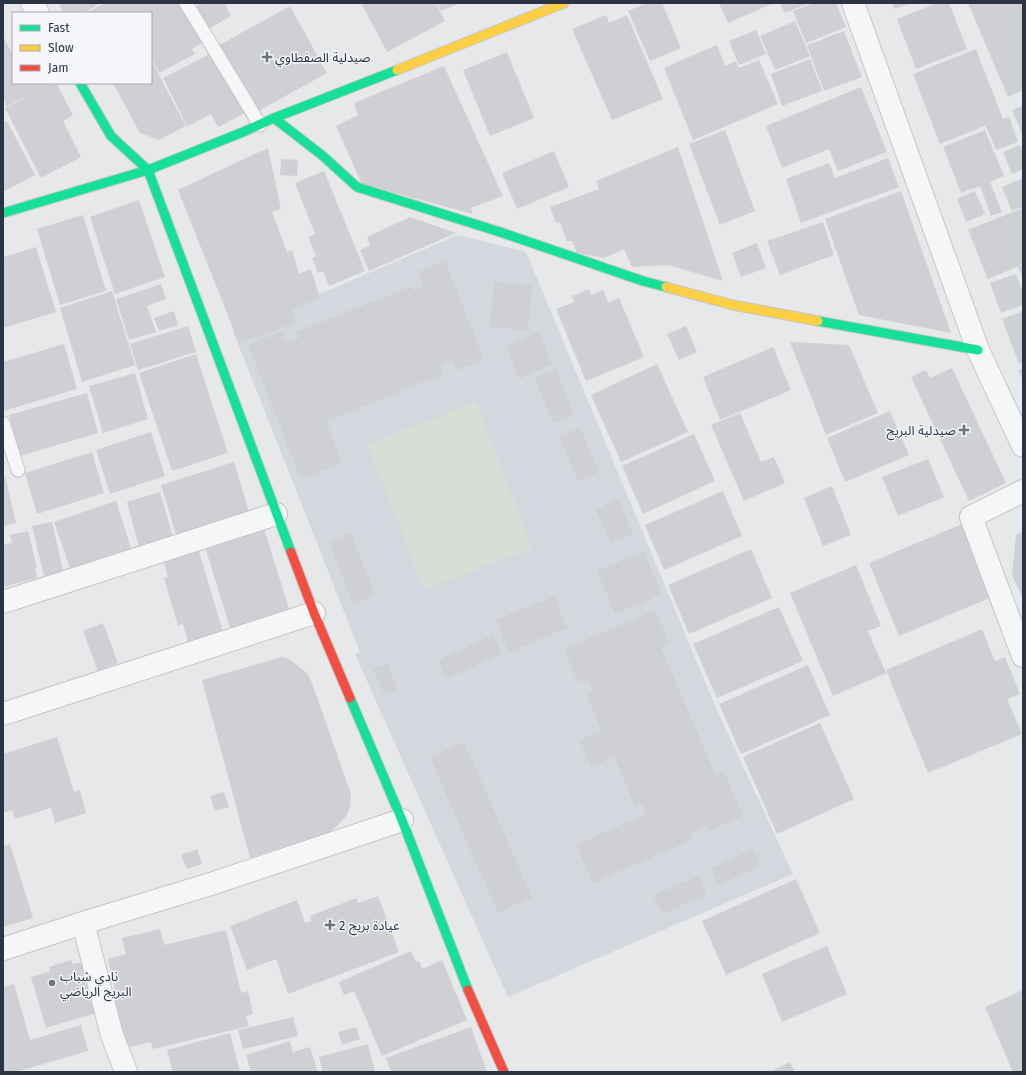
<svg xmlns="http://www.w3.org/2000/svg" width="1026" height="1075" font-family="'Fira Sans','Noto Sans Arabic',sans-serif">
<rect width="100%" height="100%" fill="#e6e8ea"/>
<!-- built -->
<path fill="#d4d7dd" d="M458,235L526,252L716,708L793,874L508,997L355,654L360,652L233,331Z"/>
<!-- green -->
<path fill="#d6ded6" d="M476,402L532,548L424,590L368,444Z"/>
<!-- building -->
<path fill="#ced0d3" d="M58,3H100L84,13H64Z
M105,3H183L204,42L192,49L195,54L159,73L153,62L151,64V13H86Z
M203,3H224L231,16L205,31L193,8Z
M361,3H436L445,21L387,52Z
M438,3H460L441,11Z
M647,3H662L681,48L650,61L628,11Z
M719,3H774L728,23Z
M780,3H809L785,13Z
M814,3H836L846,27L806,43L793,11Z
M892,3H911L895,9Z
M937,3H949L967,49L916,69L897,19Z
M968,3H1023V90L1008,97Z
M290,6L327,73L253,114L216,47Z
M606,15L609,23L627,15L663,99L612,120L572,29Z
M795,21L810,56L775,70L760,36Z
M756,30L766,54L739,65L729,41Z
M844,31L862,77L824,91L807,45Z
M3,39H4L13,55V83H48L49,85L56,83L73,115L63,121L81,157L41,178L5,108L47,86L7,106L3,98Z
M717,45L725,66L736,61L739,68L759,60L778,104L693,140L664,68Z
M976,49L1003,119L1009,117L1018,142L996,150L986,126L997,121L940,144L913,74Z
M507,52L534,118L490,136L463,70Z
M212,53L228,79L245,113L218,127L211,114L188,126V128L163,78Z
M810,59L822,91L782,106L771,74Z
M151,64H153L186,126L159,140L140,133L114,85L117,83H151Z
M444,66L503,196L471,208L473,214L362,184L336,126L358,115L354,103Z
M861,87L887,152L838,171L829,149L782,168L766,126Z
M1023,106V136L1012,110Z
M7,121L35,175L3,192V123Z
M725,130L755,211L720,225L689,144Z
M985,130L1004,176L990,182L1002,212L991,216L980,186L961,193L943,147Z
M1020,145L1023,152V169L1012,174L1003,152Z
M678,147L723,281L668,265L632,267L624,249L604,258L577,253L572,241H567L560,222L556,223L550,207L599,189L596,181Z
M268,148L281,209L272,212L287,252L292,250L299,274L311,269L320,298L292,310L296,323L239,343L178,190Z
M554,151L569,187L517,209L502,173Z
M888,158L899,187L801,223L786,179L829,163L835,178Z
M281,159L298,160L297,176L280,175Z
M324,171L365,271L329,286L323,271L318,273L312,258L316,256L308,237L315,234L295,183Z
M1023,178V207L1012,211L1002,187Z
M901,191L951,333L859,315L825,219Z
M975,191L985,214L966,222L957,199Z
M139,200L165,277L115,294L90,217Z
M1023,208V264L988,279L968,230Z
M83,215L106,291L60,305L37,229Z
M410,217L456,233L369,271L360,250L370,245L367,237Z
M823,222L834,255L780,275L767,241Z
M757,243L766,268L741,277L732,253Z
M36,247L56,312L3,328V257Z
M445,261L484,360L457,370L452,359L439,365L443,374L326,421L342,463L301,479L248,345L282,331L286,343L299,338L296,332L412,286L414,291L424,287L418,272Z
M1023,265V278L1018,267Z
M1016,274L1023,293V305L1001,313L990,283Z
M494,282L532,285L528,330L490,327Z
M161,284L166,299L147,306L156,332L129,340L116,299Z
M589,289L591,295L603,290L609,303L619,298L644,357L586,381L556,309L574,302L572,296Z
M112,291L135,365L82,382L60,308Z
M174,311L178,325L159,331L154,318Z
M1023,311V363L1019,364L1002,319Z
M188,326L196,352L138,370L130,344Z
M686,326L697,352L679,360L667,334Z
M539,332L552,364L519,379L506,347Z
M790,342L849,345L878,413L826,435Z
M64,344L77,389L3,411V362Z
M773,347L791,390L720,420L703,377Z
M196,354L228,453L172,471L139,373Z
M657,364L688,432L621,462L591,395Z
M952,368L1006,483L969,501L911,377L926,370L930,378Z
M1023,368V380L1018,370Z
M556,369L574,415L553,423L535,378Z
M135,373L148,419L103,433L89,386Z
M87,393L98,433L20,456L9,415Z
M890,411L909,455L845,482L827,438Z
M740,413L761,462L774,457L785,483L744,501L711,425Z
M580,428L599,472L578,481L559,437Z
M151,432L165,476L110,494L96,450Z
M694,434L715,481L643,514L622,466Z
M92,452L104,493L37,514L25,473Z
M928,459L944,497L898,516L882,477Z
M234,462L251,518L178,541L161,485Z
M5,476L16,523L3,526V477Z
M832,486L851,535L823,546L804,498Z
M723,491L742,536L664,570L645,525Z
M160,492L173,537L139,547L127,502Z
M618,499L633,534L611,543L596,509Z
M116,501L131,548L70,568L54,522Z
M52,522L63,571L44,576L32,526Z
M962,524L992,597L899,636L869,563Z
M264,529L291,615L232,634L205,547Z
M28,531L37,568L35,569L37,578L3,587V545L12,543L10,535Z
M1023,531V598L1012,575L1016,535Z
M351,533L375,595L353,604L329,542Z
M197,545L223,632L188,642L183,624L178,626L164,578L168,577L162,556Z
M751,549L772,598L689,634L668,585Z
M644,551L662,594L615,614L597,571Z
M856,565L881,626L868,631L886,673L833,696L790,593Z
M554,596L567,628L509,652L496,620Z
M779,607L803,661L717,698L693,644Z
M655,610L670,643L661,648L716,776L724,772L743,816L709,831L707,826L690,834L692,840L593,883L576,845L646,814L641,803L635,806L614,757L591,767L580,740L602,731L586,694L593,691L587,679L578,682L564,649Z
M103,623L118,663L98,671L83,631Z
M982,629L995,661L1005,657L1020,694L1007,699L1022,734L928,773L886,670Z
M493,635L502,654L446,679L438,660Z
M282,657L289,659L307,673L312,683L351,794L350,807L346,816L339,824L330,832L250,858L202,680Z
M387,663L398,690L385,696L373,669Z
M808,665L830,715L741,754L719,704Z
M820,723L854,799L777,834L743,757Z
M57,737L74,792L80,790L86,813L55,823L51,808L15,819L12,810L3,813V754Z
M464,742L532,897L498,913L430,757Z
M224,792L229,807L215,811L210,796Z
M10,844L33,918L3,927V846Z
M197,849L202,864L187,869L181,855Z
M753,849L760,866L719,885L711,868Z
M699,876L706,895L662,914L653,895Z
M796,879L820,933L726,975L702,921Z
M378,896L399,952L288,994L276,959L247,970L230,926L297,900L305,923L312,921L310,916L356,898L358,903Z
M160,929L164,945L226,930L241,993L248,991L253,1014L246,1016L249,1026L153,1049L151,1042L122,1049L109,991L115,989L108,959L126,954L122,938Z
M827,946L847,994L782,1022L762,974Z
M411,951L416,962L419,961L422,969L442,960L467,1020L382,1056L354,991L344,995L339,982Z
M71,960L73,964L88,960L103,1011L46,1028L31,977L50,971L49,967Z
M14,984L30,1040L81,1025L88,1051L16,1072H3V987Z
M1023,990V1072H1013L985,1007Z
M293,1017L298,1036L243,1049L238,1030Z
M356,1027L360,1039L342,1045L338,1032Z
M471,1027L487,1072H391L386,1058Z
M230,1033L240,1072H173L167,1050Z
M290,1041L293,1052L310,1047L318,1072H251L246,1055Z
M368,1044L375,1072H323L319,1057Z
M790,1062L795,1072H770Z"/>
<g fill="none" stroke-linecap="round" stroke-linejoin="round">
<!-- lane casing -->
<g stroke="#c4c6c8" stroke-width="15">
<path id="lane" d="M186,3L260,125
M3,423L18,470"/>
</g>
<!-- street casing -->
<g stroke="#c4c6c8" stroke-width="24">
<path id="street" d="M32,3L38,13
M853,3L978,350L1023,446
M1023,491L971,517L1023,656
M3,602L276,514
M3,714L314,613
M83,923L112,1035L126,1072
M3,949L83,923L214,883L402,820"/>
</g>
<!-- fast casing -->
<g stroke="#c4c6c8" stroke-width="11">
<path id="fast" d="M80,83L111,136L148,170L291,552
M274,118L323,156L357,187L500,232L643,281L666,287
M3,213L148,170L243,132L274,118L397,70
M818,321L978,350
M350,698L402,820L468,990"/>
</g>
<!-- slow casing -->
<g stroke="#c4c6c8" stroke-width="11">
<path id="slow" d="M397,70L564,3
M666,287L733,305L818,321"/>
</g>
<!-- jam casing -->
<g stroke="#c4c6c8" stroke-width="11">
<path id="jam" d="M291,552L314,613L350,698
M468,990L504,1072"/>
</g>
<!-- lane -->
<use href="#lane" stroke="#f5f6f7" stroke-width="13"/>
<!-- street -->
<use href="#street" stroke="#f5f6f7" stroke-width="22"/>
<!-- fast -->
<use href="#fast" stroke="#16e098" stroke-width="9"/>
<!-- slow -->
<use href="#slow" stroke="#ffcf43" stroke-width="9"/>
<!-- jam -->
<use href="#jam" stroke="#f24e42" stroke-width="9"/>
</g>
<!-- markers -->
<g fill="#6c737f" stroke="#f4f6f9" stroke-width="1.5">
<path d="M265 51h4v4h4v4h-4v4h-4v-4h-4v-4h4z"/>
<path d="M962 424h4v4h4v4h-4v4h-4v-4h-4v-4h4z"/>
<path d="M328 919h4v4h4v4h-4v4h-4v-4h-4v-4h4z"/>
<circle cx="52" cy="983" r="4"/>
</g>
<g text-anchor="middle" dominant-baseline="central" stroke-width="3" stroke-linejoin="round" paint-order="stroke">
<!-- poi labels -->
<g font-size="13" fill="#2b3445" stroke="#f4f6f9" text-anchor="start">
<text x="275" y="57">صيدلية الصفطاوي</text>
<text x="956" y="430" text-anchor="end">صيدلية البريج</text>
<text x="339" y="925">عيادة بريج 2</text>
<text x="60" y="976">نادي شباب<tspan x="60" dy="15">البريج الرياضي</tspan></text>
</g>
</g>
<!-- border -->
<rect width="1026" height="1075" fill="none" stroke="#2b3445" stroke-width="8"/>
<!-- legend -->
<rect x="12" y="12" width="140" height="72" fill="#f4f6f9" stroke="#a4a8b1"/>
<rect x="20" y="25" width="20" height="6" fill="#16e098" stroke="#a4a8b1"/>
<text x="48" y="32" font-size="12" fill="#2b3445">Fast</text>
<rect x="20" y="45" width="20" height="6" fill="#ffcf43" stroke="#a4a8b1"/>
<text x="48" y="52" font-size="12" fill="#2b3445">Slow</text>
<rect x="20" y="65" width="20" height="6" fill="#f24e42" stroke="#a4a8b1"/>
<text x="48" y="72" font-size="12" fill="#2b3445">Jam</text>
</svg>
